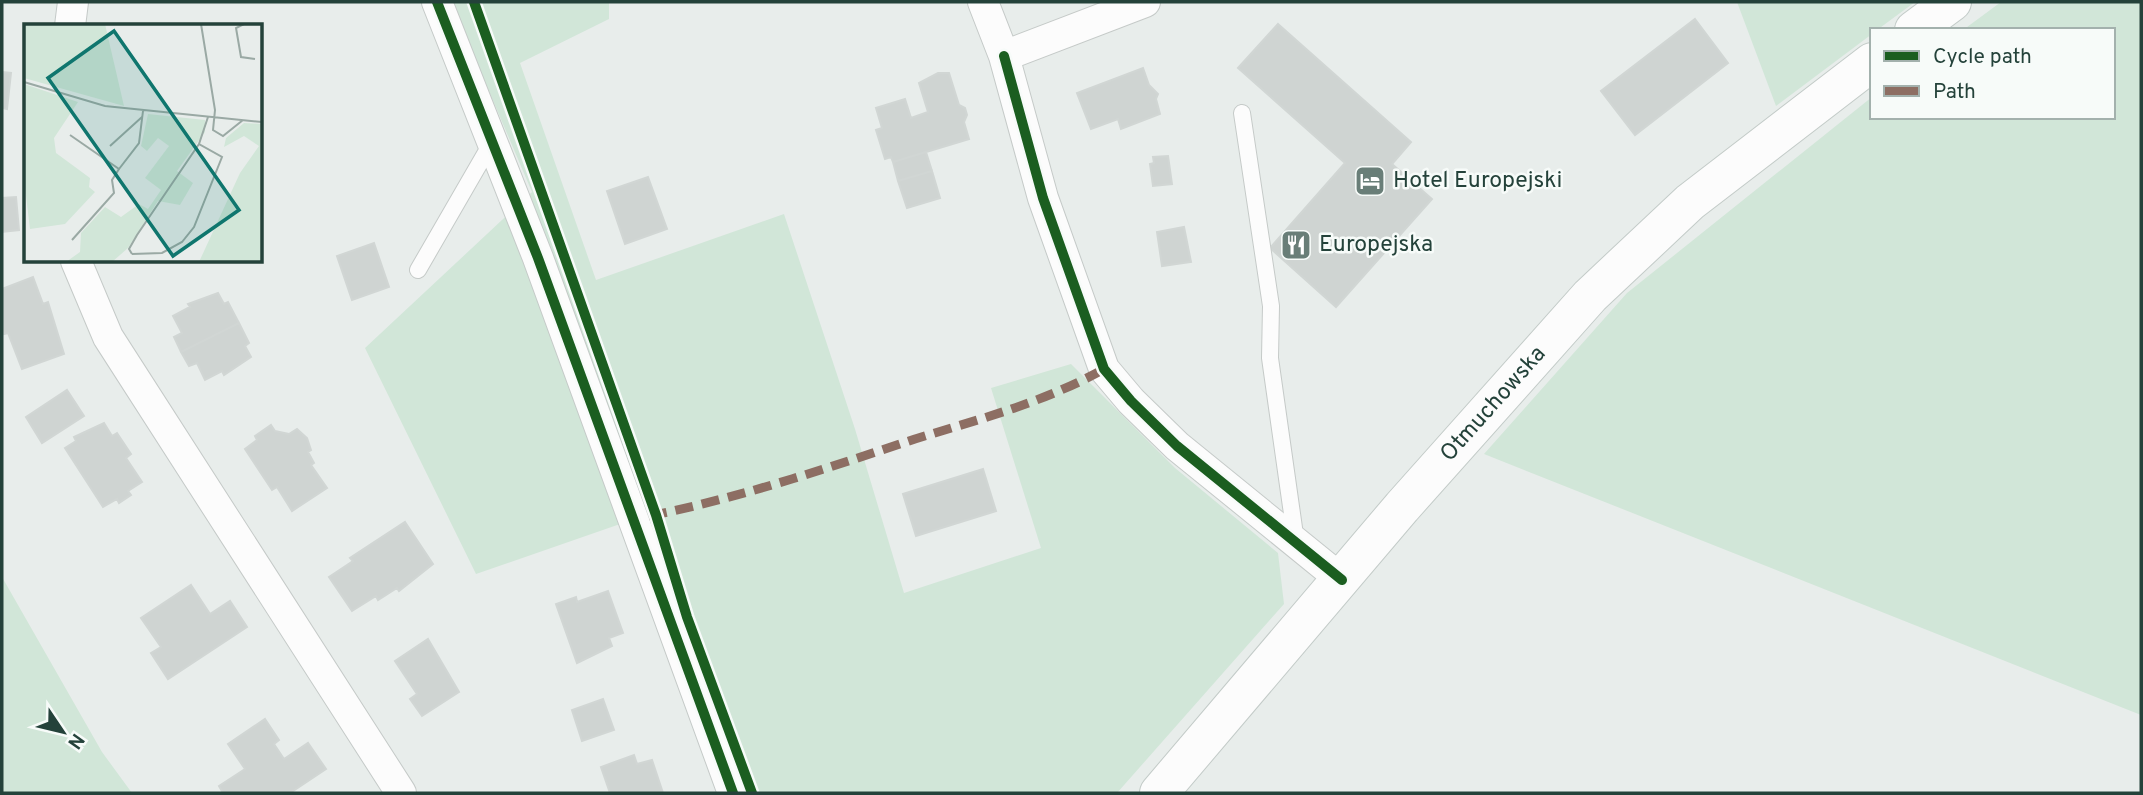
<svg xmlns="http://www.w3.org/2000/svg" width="2143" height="795" font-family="Overpass,sans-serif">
<rect width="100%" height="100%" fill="#e8edeb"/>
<!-- green -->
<path fill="#d1e6d8" d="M451,2H609V19L520,63L596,280L784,214L855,429L904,593L1041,548L991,388L1071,364L1175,468L1278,553L1284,604L1117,793H755L704,666L658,505L623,523L476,574L365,348L532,192Z
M1737,2H1915L1877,30H1872V34L1776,106Z
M2001,2H2141V715L1484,454L1627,293L1872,97V117H2113V30H1963Z
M2,577L102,752L132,793H2Z"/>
<!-- building -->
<path fill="#cfd4d2" stroke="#d1d6d4" stroke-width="2" d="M1695,19L1728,63L1635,135L1601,91Z
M1278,24L1411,142L1392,164L1432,199L1336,307L1270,248L1345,163L1238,68Z
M1143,68L1149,85L1158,94L1156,99L1160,114L1121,129L1118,119L1091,129L1077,93Z
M2,72L11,73L7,109L2,108Z
M938,73H949L959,105L965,108L967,115L964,122L969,139L893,162L891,157L885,159L876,130L882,128L876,108L905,99L911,118L928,112L919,83Z
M926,152L932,171L898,181L893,162Z
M1168,156L1172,184L1153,186L1150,164L1154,163L1153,157Z
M932,171L940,198L907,208L898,181Z
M648,177L667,229L625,244L607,191Z
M16,197L19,230L2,232V198Z
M1184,227L1191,262L1162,266L1157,232Z
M374,243L389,287L352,300L337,256Z
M33,277L43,304L48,302L64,354L22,369L8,333L4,334L2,330V289Z
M218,293L224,304L228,302L239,323L181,352L174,337L182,333L173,316L190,307L188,304Z
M239,323L249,343L245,346L251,357L224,375L222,371L205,380L197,363L189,366L181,352Z
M67,390L84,416L42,443L26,417Z
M104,423L112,436L117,433L131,454L126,458L142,482L128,491L131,495L119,503L117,499L103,507L65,448L76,441L74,437Z
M271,425L275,431L289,434L297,429L307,438L311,450L308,452L314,463L311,465L327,488L292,511L277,487L272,490L245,449L257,440L255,436Z
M983,469L996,511L916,536L903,494Z
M405,522L433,564L399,591L397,588L378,600L376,596L352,611L329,577L353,561L350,558Z
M191,585L210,614L230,601L247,627L168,679L151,653L161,647L141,618Z
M608,591L623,633L609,638L612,646L577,663L556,604L576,597L577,602Z
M428,639L459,692L422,716L410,699L417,694L395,661Z
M603,699L614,730L582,741L572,710Z
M265,719L279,740L274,744L284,759L308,743L326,769L290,793H223L219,786L245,769L228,744Z
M634,755L637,764L652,760L663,793H610L601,767Z"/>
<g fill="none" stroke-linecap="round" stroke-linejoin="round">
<!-- service casing -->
<g stroke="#c5cac8" stroke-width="18">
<path id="service" d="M1242,113L1271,306L1270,358L1296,542
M418,270L492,142"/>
</g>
<!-- minor casing -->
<g stroke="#c5cac8" stroke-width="32">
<path id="minor" d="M437,2L538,258L733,793
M983,2L1004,56L1145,2
M70,26L73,2
M1004,56L1043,198L1104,369L1131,401L1177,446L1342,580
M76,261L108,337L401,793"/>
</g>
<!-- secondary casing -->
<g stroke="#c3cbc8" stroke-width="40">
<g id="secondary">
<path d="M1914,30L1952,2"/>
<path id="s1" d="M1159,793L1402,507L1590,296L1690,202L1872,62"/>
</g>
</g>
<!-- service -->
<use href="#service" stroke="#fcfcfc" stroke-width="16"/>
<!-- minor -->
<use href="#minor" stroke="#fcfcfc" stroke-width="30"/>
<!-- secondary -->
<use href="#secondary" stroke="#fcfcfc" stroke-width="38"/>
<!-- quiet -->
<path stroke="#8d6e63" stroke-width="9" stroke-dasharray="18 9" stroke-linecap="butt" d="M649,516C739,498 828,468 915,439C980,419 1045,402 1104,369"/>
<!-- cycleway casing -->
<g stroke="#f7fbf9" stroke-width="15">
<path id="cycleway" d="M437,2L538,258L733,793
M474,2L656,515L687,617L752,793
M1004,56L1043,198L1104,369L1131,401L1177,446L1342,580"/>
</g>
<!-- cycleway -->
<use href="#cycleway" stroke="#1b5e20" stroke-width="10"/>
</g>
<!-- icons -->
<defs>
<g id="hotel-square" transform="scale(1.575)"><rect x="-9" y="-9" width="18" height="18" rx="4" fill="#697e78" stroke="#f7fbf9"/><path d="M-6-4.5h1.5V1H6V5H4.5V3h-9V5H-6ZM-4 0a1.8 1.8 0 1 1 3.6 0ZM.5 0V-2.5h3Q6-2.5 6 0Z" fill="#fff"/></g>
<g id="restaurant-square" transform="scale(1.575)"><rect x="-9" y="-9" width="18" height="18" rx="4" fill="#697e78" stroke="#f7fbf9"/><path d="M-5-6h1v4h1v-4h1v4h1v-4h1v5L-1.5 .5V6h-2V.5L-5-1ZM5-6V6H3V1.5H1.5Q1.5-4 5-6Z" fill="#fff"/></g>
</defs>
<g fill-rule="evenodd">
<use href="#hotel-square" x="1370" y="181"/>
<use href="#restaurant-square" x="1296" y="245"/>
</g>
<g text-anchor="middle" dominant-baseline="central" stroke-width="5" stroke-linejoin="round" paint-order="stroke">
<!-- poi labels -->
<g font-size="23" fill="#24423a" stroke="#f7fbf9" text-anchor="start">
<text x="1393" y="181">Hotel Europejski</text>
<text x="1319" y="245">Europejska</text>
</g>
<!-- street labels -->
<g font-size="23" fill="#24423a" stroke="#f7fbf9">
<text stroke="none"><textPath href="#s1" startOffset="513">Otmuchowska</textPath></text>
</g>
</g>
<!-- overview -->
<g transform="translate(24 24)">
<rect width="238" height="238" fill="#e8edeb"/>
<path d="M0,0H81L100,82L0,54ZM0,60L54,78L30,114L32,129L66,154L65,163L71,168L41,200L6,205L0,155ZM124,90L181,96V108L153,147L169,159L156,181L134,177L104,224L88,238H42L56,228L57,209L81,183L97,193L115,180L124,185L137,166L121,154L145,122L134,114L123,127L117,122ZM220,99L238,100V238H175L216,149L235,122L220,112L200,123L202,114Z" fill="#d1e6d8"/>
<path fill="none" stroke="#9aa9a4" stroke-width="2" d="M177,0L191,86L189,106L199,112L219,96M220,0L212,4L217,33L231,35M0,58L81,82L238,98M46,111L95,145L88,156L90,169L48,216M86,122L118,93M95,145L115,119L119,87M108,230L138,229L158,218L170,203L198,133L175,120L184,93M108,230L105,225L113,211L175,120"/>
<path fill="#0f766e" fill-opacity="0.15" stroke="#0f766e" stroke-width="3.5" d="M90,7L215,186L149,232L24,54Z"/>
<rect width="238" height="238" fill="none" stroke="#24423a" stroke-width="3.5"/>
</g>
<!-- border -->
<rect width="2143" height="795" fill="none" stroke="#24423a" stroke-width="7"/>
<!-- legend -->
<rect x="1870" y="28" width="245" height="91" fill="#f7fbf9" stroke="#a3b1ad" stroke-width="2"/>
<rect x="1884" y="51" width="35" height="10" fill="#1b5e20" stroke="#a3b1ad" stroke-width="2"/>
<text x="1933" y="63" font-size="21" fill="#24423a">Cycle path</text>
<rect x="1884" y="86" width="35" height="10" fill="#8d6e63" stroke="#a3b1ad" stroke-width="2"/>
<text x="1933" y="98" font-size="21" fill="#24423a">Path</text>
<!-- north arrow -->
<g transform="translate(63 732) rotate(125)" stroke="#f7fbf9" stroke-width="5" paint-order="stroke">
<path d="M0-5L12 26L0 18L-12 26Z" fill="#24423a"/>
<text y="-10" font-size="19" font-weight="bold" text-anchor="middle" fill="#24423a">N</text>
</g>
</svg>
